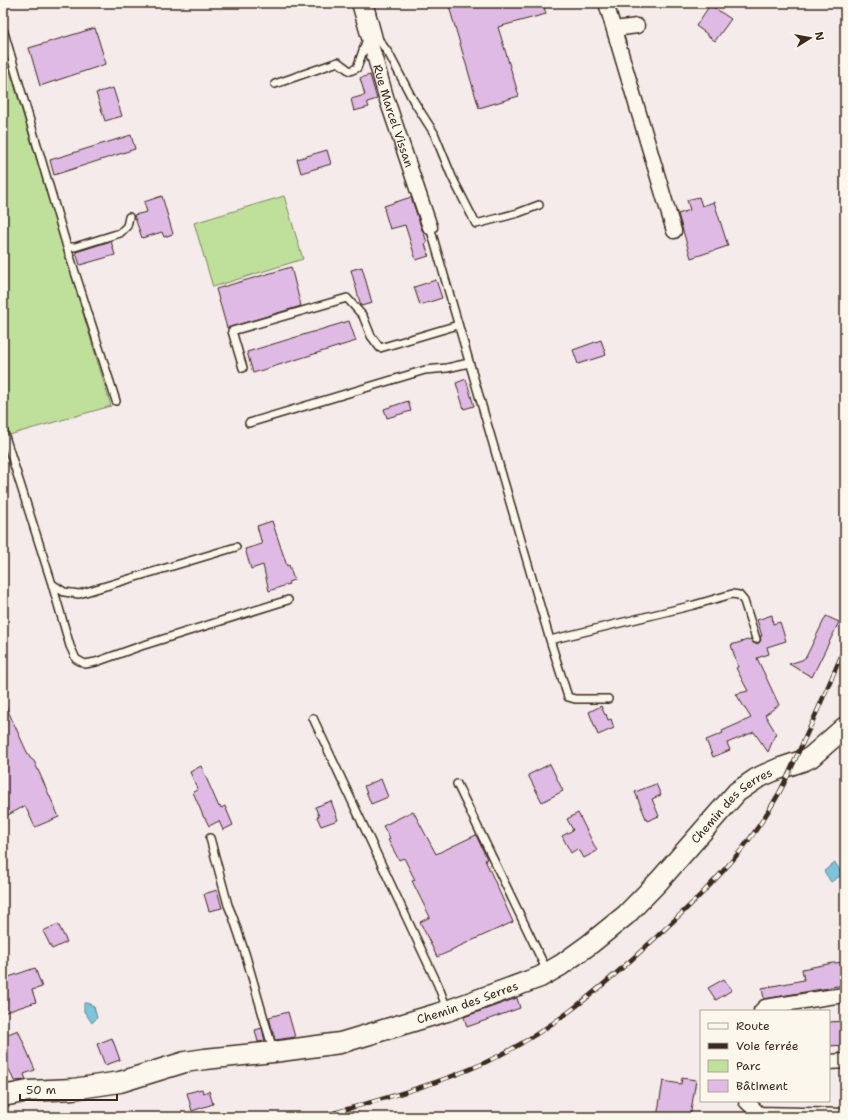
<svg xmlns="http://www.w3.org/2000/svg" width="848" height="1120" font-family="'Shantell Sans',sans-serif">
<rect width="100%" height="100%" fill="#f5ebea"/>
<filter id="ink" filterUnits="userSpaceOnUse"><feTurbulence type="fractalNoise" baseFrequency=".025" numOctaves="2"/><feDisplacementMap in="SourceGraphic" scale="8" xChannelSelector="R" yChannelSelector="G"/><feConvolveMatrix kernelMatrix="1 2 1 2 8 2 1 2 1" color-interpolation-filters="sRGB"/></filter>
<g filter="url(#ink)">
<!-- green -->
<path fill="#bfe09a" stroke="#7d855c" d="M3,48L111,406L9,435L3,417Z
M284,196L303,259L213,287L194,223Z"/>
<!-- water -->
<path fill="#7cc5dc" stroke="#628790" d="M835,863L843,874L831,882L824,871Z
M84,1003H88L94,1007L97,1018L92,1023L86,1014L84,1012Z"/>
<!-- building -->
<path fill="#dfbae4" stroke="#3b2a1e" d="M448,3H543L546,14L498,27L519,96L479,108Z
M710,5L731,19L715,41L707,35V34L696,26Z
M95,28L106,64L40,86L29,48Z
M370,75L377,99L367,102L369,107L354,111L351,99L365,95L360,78Z
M113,88L122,116L105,121L96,93Z
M131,135L135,149L54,175L50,160Z
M327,150L331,164L301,173L297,159Z
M162,196L173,234L164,237L162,232L142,238L134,215L147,212L144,202Z
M411,197L422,230L424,233L427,243L425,244L429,256L416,260L405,225L390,229L384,209H385L384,206Z
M699,197L702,206L714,202L728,246L691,258L678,214L690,210L687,200Z
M111,241L115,255L80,265L76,252Z
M291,267L301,306L227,328L216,289Z
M362,267L372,303L361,306L351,270Z
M436,280L442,298L420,305L414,287Z
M349,321L356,341L253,373L247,352Z
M601,340L606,355L578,364L573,350Z
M466,379L474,406L464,409L456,383Z
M408,401L411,411L387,418L384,409Z
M272,521L287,566L289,565L294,580L288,582L289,584L269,591L263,565L251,569L245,549L262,544L257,526Z
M772,615L773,624L780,622L786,641L767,647L769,654L757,658L779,705L765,715L776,733L768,752L754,732L727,743L730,750L713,757L706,740L723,733L722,731L751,718L736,694L748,691L736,668L738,667L731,645L751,639L752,642L755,644L759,643L761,640L760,636H762L757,620Z
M826,616L839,622L812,677L789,664L802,660L806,657Z
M3,700L26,750L30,758L34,761L59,817L35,827L25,806L6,816L3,810Z
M601,706L605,715L606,714L608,720L611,719L614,728L598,735L589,712Z
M550,764L563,791L542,802L528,775Z
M201,766L219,807L220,806L221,808L225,806L233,825L223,830L219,821L209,826L205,818H204L193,792L198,790L190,772Z
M381,779L388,797L371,804L364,786Z
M656,784L661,795L652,799L659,816L647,821L635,792Z
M331,801L338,820L321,826L317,817L319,816L315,807Z
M413,811L436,854L476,835L487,859L485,860L491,873L513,922L451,950V951L437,957L420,922L430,917L412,881L415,880L404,858L399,860L388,840L390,839L383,826Z
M578,813L597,851L584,858L580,851H579L577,849L571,853L562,836L573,830L567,819Z
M217,890L222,908L209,911L204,894Z
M58,924L67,942L52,949L43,931Z
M845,962V985L830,987V988L822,989L764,999L762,988L804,980L802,969L833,963Z
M35,968L42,987L32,990L36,1002L3,1013V979Z
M724,979L732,990L716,1000L708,988Z
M517,998L520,1008L467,1027L464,1017Z
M288,1012L295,1037L275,1040L269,1017Z
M845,1021V1045L829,1046V1022Z
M262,1028L265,1041L258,1042L255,1030Z
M18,1030L35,1070L24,1074L26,1080L14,1081L3,1055V1036Z
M112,1038L120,1060L105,1065L97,1044Z
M682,1078L696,1080L690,1117H657L663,1081L681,1084Z
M202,1089L203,1093L209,1091L213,1104L192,1111L187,1093Z"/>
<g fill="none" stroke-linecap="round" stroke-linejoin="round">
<!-- lane casing -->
<g stroke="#3b2a1e" stroke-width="10">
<path id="lane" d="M369,3L379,40L389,54L413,100L434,133L452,177L476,224L518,213L539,205
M3,29L67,247L116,401
M275,84L338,62L350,71L357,68L367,39
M430,227L550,640L568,697L575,699H608
M67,247H75L120,233L127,226L129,217
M243,368L232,331L347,298L363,316L371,336L380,348L458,325
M249,423L425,370L447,368L469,363
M3,430L52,584L64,592L79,594L236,547
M52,584L70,646L76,659L85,664L96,662L141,646L288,600
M550,640L694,605L732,594L739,595L744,601L756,639
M313,718L438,985L447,1009
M457,784L547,971
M210,838L228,905L233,917L245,953L273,1050"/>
</g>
<!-- street casing -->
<g stroke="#3b2a1e" stroke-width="17">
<g id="street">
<path id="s1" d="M359,3L387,100L430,227"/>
<path d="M606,3L674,231"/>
<path d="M614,29L637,26"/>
<path d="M761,1011L765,1007L829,997L845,995"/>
<path d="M829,1062L845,1061"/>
<path d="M746,1101L759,1114L845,1116"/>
</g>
</g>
<!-- secondary casing -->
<g stroke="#3b2a1e" stroke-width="23">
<g id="secondary">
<path id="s2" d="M3,1096L28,1091L73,1089L120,1082L185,1062L205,1059L273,1052L340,1043L447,1011L540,977L561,965L590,944L626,915L659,881L737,792L756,779L764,775L778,769L805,760L811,757L845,727"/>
</g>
</g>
<!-- lane -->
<use href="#lane" stroke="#fbf7ec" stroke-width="7"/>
<!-- street -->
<use href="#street" stroke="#fbf7ec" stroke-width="14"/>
<!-- secondary -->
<use href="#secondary" stroke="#fbf7ec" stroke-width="20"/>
<!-- rail casing -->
<g stroke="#3b2a1e" stroke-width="4.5">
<path id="rail" d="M320,1117C374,1101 430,1087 482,1064C549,1033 599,990 652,941C680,915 707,890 731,862C749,842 764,819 778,795C788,777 796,757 805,738C819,708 832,677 845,647"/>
</g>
<!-- rail -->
<use href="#rail" stroke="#fbf7ec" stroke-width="3" stroke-dasharray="9" stroke-linecap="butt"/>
</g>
</g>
<g text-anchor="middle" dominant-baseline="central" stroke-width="3" stroke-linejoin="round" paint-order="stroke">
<!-- street labels -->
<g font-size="12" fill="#3b2a1e" stroke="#fbf7ec">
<text stroke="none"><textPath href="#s1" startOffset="118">Rue Marcel Vissan</textPath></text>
<text stroke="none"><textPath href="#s2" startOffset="812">Chemin des Serres</textPath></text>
<text stroke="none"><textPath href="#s2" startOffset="476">Chemin des Serres</textPath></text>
</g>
</g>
<!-- margin -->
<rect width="848" height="1120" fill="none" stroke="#fbf7ec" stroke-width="16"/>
<rect x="8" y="8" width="832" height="1104" fill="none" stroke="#3b2a1e" stroke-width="1.5" filter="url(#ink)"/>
<!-- legend -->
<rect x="700" y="1010" width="130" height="92" fill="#fbf7ec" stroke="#aea59a"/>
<rect x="708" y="1023" width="20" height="6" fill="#fbf7ec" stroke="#aea59a"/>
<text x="736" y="1030" font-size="12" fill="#3b2a1e">Route</text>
<rect x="708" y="1043" width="20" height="6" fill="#3b2a1e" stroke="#aea59a"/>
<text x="736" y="1050" font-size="12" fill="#3b2a1e">Voie ferrée</text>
<rect x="708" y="1060" width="20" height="12" fill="#bfe09a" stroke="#aea59a"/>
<text x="736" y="1070" font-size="12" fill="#3b2a1e">Parc</text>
<rect x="708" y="1080" width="20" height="12" fill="#dfbae4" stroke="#aea59a"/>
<text x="736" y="1090" font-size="12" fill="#3b2a1e">Bâtiment</text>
<!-- north arrow -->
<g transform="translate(810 38) rotate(79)" stroke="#fbf7ec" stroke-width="3" paint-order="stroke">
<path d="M0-3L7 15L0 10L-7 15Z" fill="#3b2a1e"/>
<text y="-6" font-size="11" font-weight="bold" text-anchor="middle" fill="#3b2a1e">N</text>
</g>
<!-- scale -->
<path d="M20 1094v6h97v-6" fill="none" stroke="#3b2a1e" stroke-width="2"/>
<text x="26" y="1094" font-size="12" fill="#3b2a1e" stroke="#fbf7ec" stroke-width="3" paint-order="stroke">50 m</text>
</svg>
